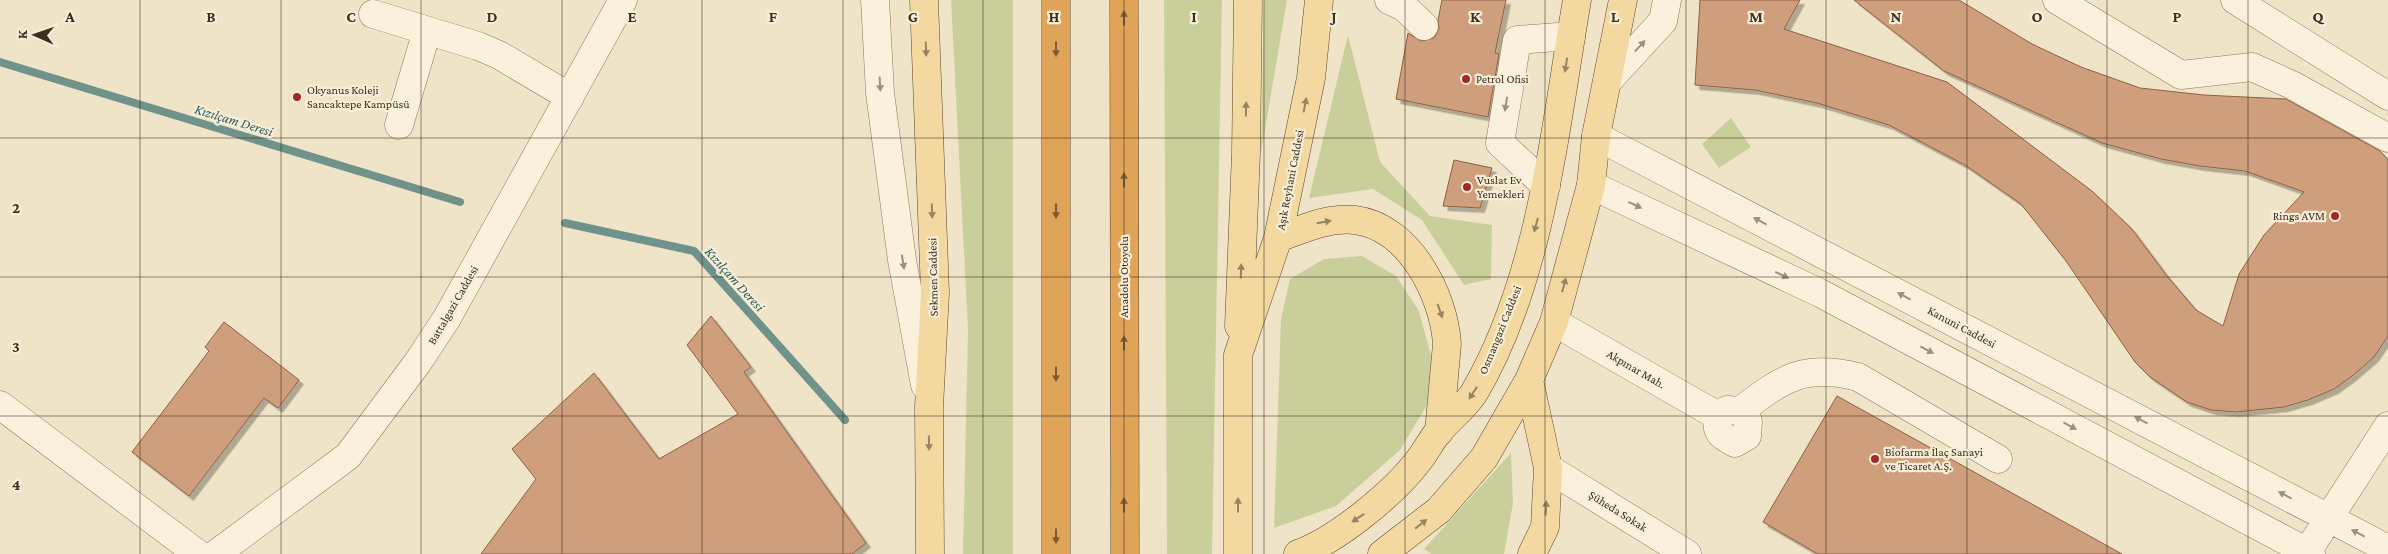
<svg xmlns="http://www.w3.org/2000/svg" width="2388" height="554" font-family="'Crimson Pro',serif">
<defs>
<filter id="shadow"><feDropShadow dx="4.5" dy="4.5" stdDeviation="0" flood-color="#0004"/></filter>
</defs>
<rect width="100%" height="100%" fill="#f0e4c8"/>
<!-- green -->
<path fill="#c9cf9b" d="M951,0H1013V554H963L968,330Z
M1164,0H1222L1212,554H1167Z
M1264,0H1287L1261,153Z
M1348,35L1380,162L1430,216L1492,225L1491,279L1464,285L1422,220L1373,189L1309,198Z
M1731,118L1751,147L1719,168L1702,144Z
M1362,256L1396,276L1419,311L1432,359L1427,405L1400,450L1336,506L1274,528L1281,319L1290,279L1324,259Z
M1511,453L1513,503L1504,554H1432L1424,549Z"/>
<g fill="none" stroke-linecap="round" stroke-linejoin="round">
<!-- stream -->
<path stroke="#6f938a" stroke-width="8" d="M0,62L460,202
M565,223L694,251L845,420"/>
</g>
<!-- building -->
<path fill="#cf9f7d" stroke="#8d5f41" filter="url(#shadow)" d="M1442,0H1506L1495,53L1499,54L1488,117L1396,99L1408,33L1421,41L1434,38L1439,29L1438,20Z
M1700,0H1800L1784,29L1947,82L2092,191L2131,228L2167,276L2196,310L2223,326L2239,274L2264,235L2304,192L2245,171L2200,166L2161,159L2102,143L1944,71L1854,0H1959L2032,44L2081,67L2140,88L2204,95L2286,99L2380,151L2388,160V336L2374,357L2352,376L2334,389L2308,400L2284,407L2236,412L2211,410L2187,402L2150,377L2135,362L2066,261L2021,204L1965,165L1889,125L1817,103L1755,90L1695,85Z
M1454,160L1492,168L1480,208L1443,206Z
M711,316L751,367L744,372L866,543L852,554H481L536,479L512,449L594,373L659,459L738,414L687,345Z
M224,322L299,380L278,408L264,398L189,496L132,452L209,351L205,347Z
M1837,396L2122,554H1818L1763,522Z"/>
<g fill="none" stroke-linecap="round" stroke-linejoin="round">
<!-- minor casing -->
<g stroke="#8d765c" stroke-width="29">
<path id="minor" d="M875,0L880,93L902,260L925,385
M1389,0L1404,7L1424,26
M2057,0L2181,75L2252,67L2292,85L2388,138
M2235,0L2388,96
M373,14L478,46L499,55L570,97
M1607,82L1663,21L1667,0
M399,125L427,31
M1596,136L2388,549
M1591,185L1820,293L2311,554
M1546,186L1500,143L1517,40L1571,36
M1554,322L1718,416
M0,405L198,554
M1727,410L1740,411L1748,421L1747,436L1735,443C1721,436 1715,432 1718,416Z
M1740,411C1782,379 1803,363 1858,377L1998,459
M1548,468L1687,554
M2307,552L2388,426
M216,554L348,456L418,362L447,318L623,0"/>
</g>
<!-- major casing -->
<g stroke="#5b4430" stroke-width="29">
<path id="major" d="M924,0L935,293L929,407L930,554
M1278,238C1303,229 1328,217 1355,220C1410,227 1444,296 1447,344L1439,432
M1239,326L1246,153L1248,0
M1529,380L1548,468L1545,527L1532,554
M1238,554V355L1278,238L1311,78L1319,0
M1298,554C1337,540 1394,493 1419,460C1426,451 1431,441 1438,432C1449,419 1465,407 1474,393C1541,279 1555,128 1577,0
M1382,554L1439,510L1484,458L1529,380L1554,322L1591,185L1596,136L1623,0"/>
</g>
<!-- highway casing -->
<g stroke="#5b4430" stroke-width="29">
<path id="highway" d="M1056,0V554
M1124,0L1125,554"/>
</g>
<!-- minor -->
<use href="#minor" stroke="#faf1dc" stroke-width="28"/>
<!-- major -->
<use href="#major" stroke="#f3d9a0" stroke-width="28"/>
<!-- highway -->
<use href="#highway" stroke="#e0a458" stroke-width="28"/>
</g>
<!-- one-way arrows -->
<defs><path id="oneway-solid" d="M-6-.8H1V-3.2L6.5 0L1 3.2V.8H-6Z" transform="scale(1.25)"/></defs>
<g fill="#7e5d36">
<use href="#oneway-solid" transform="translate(1124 18) rotate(-90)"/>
<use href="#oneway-solid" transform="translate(1056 49) rotate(90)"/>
<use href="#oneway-solid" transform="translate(1124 180) rotate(-90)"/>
<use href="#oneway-solid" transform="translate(1056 211) rotate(90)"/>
<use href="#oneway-solid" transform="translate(1124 343) rotate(-90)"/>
<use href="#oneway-solid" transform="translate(1056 374) rotate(90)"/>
<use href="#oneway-solid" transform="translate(1124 505) rotate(-91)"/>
<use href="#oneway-solid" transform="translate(1056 536) rotate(90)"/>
</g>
<g fill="#9c907e">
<use href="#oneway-solid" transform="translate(1640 46) rotate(-47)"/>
<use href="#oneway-solid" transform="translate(880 84) rotate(87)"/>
<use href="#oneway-solid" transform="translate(1506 104) rotate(99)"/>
<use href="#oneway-solid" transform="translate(1635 205) rotate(25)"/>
<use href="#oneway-solid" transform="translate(1760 221) rotate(-152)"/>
<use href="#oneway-solid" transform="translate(903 262) rotate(81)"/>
<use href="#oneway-solid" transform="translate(1782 275) rotate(25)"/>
<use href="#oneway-solid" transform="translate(1904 296) rotate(-152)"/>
<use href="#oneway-solid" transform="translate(1927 350) rotate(28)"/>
<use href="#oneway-solid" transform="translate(2141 420) rotate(-152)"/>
<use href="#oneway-solid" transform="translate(2070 426) rotate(28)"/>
<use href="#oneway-solid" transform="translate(2285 495) rotate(-152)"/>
<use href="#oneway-solid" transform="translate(2358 533) rotate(-152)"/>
</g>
<g fill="#988460">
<use href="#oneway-solid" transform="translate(926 49) rotate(88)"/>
<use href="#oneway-solid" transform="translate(1566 65) rotate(99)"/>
<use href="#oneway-solid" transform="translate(1305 105) rotate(-79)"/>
<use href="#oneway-solid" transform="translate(1246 109) rotate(-89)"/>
<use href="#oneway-solid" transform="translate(932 211) rotate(88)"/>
<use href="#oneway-solid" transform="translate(1324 222) rotate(-10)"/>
<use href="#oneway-solid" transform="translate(1536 225) rotate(105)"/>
<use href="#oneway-solid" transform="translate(1241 271) rotate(-88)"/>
<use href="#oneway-solid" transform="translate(1564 285) rotate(-75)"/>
<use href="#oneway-solid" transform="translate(1440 311) rotate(71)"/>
<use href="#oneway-solid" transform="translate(1473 393) rotate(123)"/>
<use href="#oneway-solid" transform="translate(929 443) rotate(89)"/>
<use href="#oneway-solid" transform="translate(1238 505) rotate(-90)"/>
<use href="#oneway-solid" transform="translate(1546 508) rotate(-87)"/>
<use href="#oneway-solid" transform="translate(1358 518) rotate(146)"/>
<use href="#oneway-solid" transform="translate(1421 524) rotate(-38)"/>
</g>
<!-- grid -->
<path fill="none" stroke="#3d2e20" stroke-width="1" stroke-opacity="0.55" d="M140,0V554M281,0V554M421,0V554M562,0V554M702,0V554M843,0V554M983,0V554M1124,0V554M1264,0V554M1405,0V554M1545,0V554M1686,0V554M1826,0V554M1967,0V554M2107,0V554M2248,0V554M0,138H2388M0,277H2388M0,416H2388"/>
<!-- markers -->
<g fill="#9e2a2b" stroke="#f7eed8" stroke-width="2">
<circle cx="1466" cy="79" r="5"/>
<circle cx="297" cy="97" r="5"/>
<circle cx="1467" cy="187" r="5"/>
<circle cx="2335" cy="216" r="5"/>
<circle cx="1875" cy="459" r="5"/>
</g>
<g text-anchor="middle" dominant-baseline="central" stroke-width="4.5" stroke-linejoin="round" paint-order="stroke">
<!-- poi labels -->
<g font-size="12" fill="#3d2e20" stroke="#f7eed8" text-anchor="start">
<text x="1476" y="79">Petrol Ofisi</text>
<text x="307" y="90">Okyanus Koleji<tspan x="307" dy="14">Sancaktepe Kampüsü</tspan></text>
<text x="1477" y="180">Vuslat Ev<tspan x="1477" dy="14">Yemekleri</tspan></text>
<text x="2325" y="216" text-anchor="end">Rings AVM</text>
<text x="1885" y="452">Biofarma İlaç Sanayi<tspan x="1885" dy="14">ve Ticaret A.Ş.</tspan></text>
</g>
<!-- street labels -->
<g font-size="12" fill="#3d2e20" stroke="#f7eed8">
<text transform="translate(1290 180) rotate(-79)">Aşık Reyhani Caddesi</text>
<text transform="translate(933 277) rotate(-91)">Sekmen Caddesi</text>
<text transform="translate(1124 277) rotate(-90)">Anadolu Otoyolu</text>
<text transform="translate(453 305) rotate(-60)">Battalgazi Caddesi</text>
<text transform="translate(1962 327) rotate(28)">Kanuni Caddesi</text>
<text transform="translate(1500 330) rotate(-68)">Osmangazi Caddesi</text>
<text transform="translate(1636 369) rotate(30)">Akpınar Mah.</text>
<text transform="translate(1618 511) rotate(32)">Şüheda Sokak</text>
</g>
<!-- water labels -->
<g font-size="14" font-style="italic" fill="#2f5d5a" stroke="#f7eed8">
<text transform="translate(234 120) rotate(17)">Kızılçam Deresi</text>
<text transform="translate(735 279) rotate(48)">Kızılçam Deresi</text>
</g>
</g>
<g font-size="16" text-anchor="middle" font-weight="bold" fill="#3d2e20" stroke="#f7eed8" stroke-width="4.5" stroke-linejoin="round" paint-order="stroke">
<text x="70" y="22">A</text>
<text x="211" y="22">B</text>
<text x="351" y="22">C</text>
<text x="492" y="22">D</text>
<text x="632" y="22">E</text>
<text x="773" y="22">F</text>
<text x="913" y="22">G</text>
<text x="1054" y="22">H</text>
<text x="1194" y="22">I</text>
<text x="1334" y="22">J</text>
<text x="1475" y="22">K</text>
<text x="1615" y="22">L</text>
<text x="1756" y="22">M</text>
<text x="1896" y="22">N</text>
<text x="2037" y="22">O</text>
<text x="2177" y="22">P</text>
<text x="2318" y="22">Q</text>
<text x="16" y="213">2</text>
<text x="16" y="352">3</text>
<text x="16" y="490">4</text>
</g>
<!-- north arrow -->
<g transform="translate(35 35) rotate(272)" stroke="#f7eed8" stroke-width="4" paint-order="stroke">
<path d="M0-4L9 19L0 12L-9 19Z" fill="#3d2e20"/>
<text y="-8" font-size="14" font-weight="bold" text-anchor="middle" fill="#3d2e20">K</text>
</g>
</svg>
